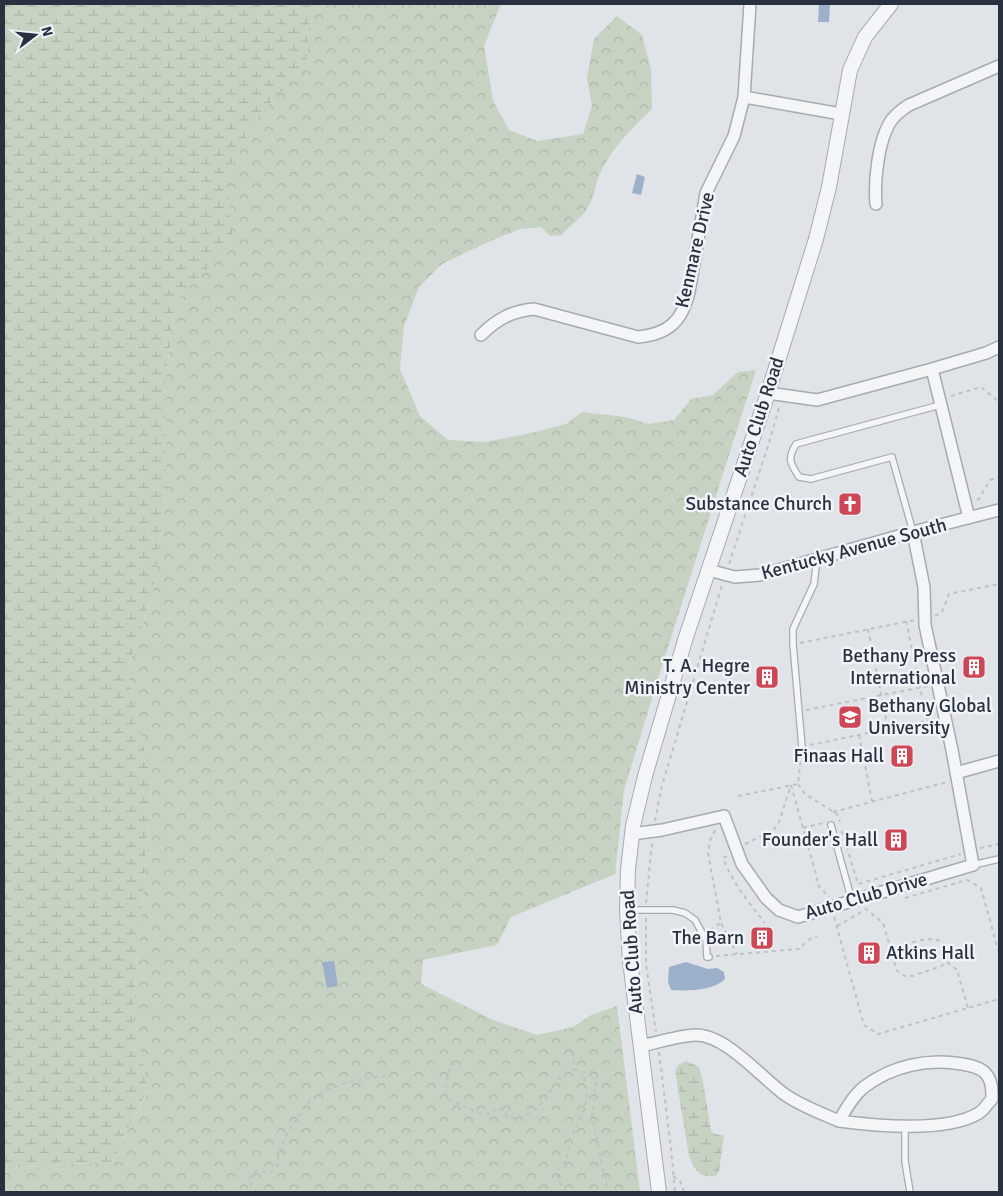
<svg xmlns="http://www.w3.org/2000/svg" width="1003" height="1196" font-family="Signika,sans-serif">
<defs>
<pattern id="forest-crowns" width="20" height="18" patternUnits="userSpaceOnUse" patternTransform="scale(1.25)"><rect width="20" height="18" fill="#c6d3c2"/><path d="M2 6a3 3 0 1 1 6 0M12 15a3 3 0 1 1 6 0" fill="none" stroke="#aab6a8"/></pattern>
<pattern id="wetland-marsh" width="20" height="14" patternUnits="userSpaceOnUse" patternTransform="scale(1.25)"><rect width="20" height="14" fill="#c6d3c2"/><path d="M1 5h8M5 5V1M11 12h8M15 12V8" fill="none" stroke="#aab6a8"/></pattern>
</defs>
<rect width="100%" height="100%" fill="#e0e4e9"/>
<!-- forest -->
<path fill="url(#forest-crowns)" d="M311,4H501L484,46L493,101L509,130L537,141L583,134L592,106L587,78L594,39L617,16L642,35L651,69L652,109C633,127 613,147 601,171C595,184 595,197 586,211C580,219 569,226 562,235L550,236L541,227L520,229L488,242L442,264L419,287L404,326L400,369L420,416L448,440L484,442L527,434L566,424L582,412L626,417L648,424L674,420L691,399L713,395L738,372L756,370L662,666L624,790L615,874L511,917L497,945L423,960L421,984L493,1020L537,1035L573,1027L591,1015L617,1006L640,1192H4V1173L18,1167L112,1162L148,1090L133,1014L152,785L127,671L153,593L166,491V376L176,301L232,241L226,174L254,120L306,64Z"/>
<!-- wetland -->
<path fill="url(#wetland-marsh)" d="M4,4H311L306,64L255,120L226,174L233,241L176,301L166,376V491L153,593L127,671L152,784L133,1014L148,1089L112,1162L18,1167L4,1173Z
M686,1061L699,1067L703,1081L711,1131L715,1134L724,1136L719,1171L716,1176C700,1179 694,1169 689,1156L675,1071L678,1065Z"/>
<!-- water -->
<path fill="#9cb0c9" d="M819,4H830L829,22H818Z
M637,174L645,177L641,195L632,193Z
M334,961L338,986L327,988L322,962Z
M686,962L708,969L717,968L724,972L725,979C713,991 687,991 671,990L668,982L669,967Z"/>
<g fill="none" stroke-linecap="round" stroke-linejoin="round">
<!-- service casing -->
<g stroke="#a5abb3" stroke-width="8">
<path id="service" d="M913,532L892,457L811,479L799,477C790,463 787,459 796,444L940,405
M802,747L793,644V629L814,584L817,559
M831,825L852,901
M973,865L999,859
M627,910H673L685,913L695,920L706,940L707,957H709
M905,1126V1161L910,1192"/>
</g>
<!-- minor casing -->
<g stroke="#a5abb3" stroke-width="14">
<path id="minor" d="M744,97L841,114
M876,204C874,181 878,144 889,124C894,115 901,110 909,105L999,66
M481,335C497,319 512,311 534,309L638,337C668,334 682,322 689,292L706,193L734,136L744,97L750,4
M932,369L969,518
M768,393L817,400L932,369L986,353L999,347
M708,570L735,577L760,575L913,532L999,510
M956,773L999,761
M632,834L662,830L724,816L742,864L766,898L779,910L798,917L973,865L952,750L925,625L924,587L913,532
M640,1046C656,1043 681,1035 696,1035C726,1035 761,1077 784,1094C801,1106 821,1113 839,1121C846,1109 853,1096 864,1087C892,1066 927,1058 962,1064C968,1065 978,1067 983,1071C992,1078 992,1089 992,1099C988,1103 984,1110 979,1113C946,1133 877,1126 839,1121"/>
</g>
<!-- tertiary casing -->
<g stroke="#a5abb3" stroke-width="16">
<path id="tertiary" d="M659,1192L630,961L627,910L628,869L633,826L645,776L686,637L768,393L816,239L829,187L850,70L865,37L891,4"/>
</g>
<!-- path -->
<path stroke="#bec2c8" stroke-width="2" stroke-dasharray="4 4" stroke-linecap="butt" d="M951,396L981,387L999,402
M977,500L979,499L990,480L999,477
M729,564L769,443L780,404
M935,616L942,612L949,594L999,584
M906,621L927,721
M868,629L888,729
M800,643L915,620
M806,710L928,686
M859,735L872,801
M810,745L935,719
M798,784L805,794L837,814L840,822
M791,785L817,878L816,883L829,897
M738,796L798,784L801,756
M833,812L947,782
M655,821L661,789L722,585
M803,828L823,823
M715,830L710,841L708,853L721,923L737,954
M842,831L858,884L961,854
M745,844L772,831L778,825L791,785
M980,848L999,844
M727,856L723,858C733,883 748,902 765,923
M905,898L967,880L981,888L999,953
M646,903L652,843
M865,908L883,923L897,971L905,976H912L942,966L949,956C944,926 910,944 890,950
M834,917L864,1025L878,1034L999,999
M646,918V964L656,1032
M837,926L865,910
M710,930L721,923
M716,956L799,949L808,940L817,936
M947,962L957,970L968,1008
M659,1052L671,1148L675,1192
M452,1061L445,1090L448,1099L479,1113L490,1114L496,1108L502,1110L509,1118C550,1119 544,1079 574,1070L573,1053
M574,1070C578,1070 579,1071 583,1072C588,1072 591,1070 596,1072L597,1076L592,1115L603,1171L606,1177L607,1192
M673,1176L680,1181L684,1192
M257,1192L251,1185L250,1176L256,1171L270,1172L277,1166C279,1149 285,1136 294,1123C301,1113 307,1102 317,1095C337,1083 362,1079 385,1076
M566,1192C562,1187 558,1180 557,1173C557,1167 564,1165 566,1159C570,1150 567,1139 574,1132L584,1110L587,1097L584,1072"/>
<!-- service -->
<use href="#service" stroke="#f3f5f7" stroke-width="5.5"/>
<!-- minor -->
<use href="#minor" stroke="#f3f5f7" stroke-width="11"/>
<!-- tertiary -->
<use href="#tertiary" stroke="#f3f5f7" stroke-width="14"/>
</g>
<!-- icons -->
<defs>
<g id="church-square" transform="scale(1.25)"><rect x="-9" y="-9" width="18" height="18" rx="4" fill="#cd4757" stroke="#f0f3f7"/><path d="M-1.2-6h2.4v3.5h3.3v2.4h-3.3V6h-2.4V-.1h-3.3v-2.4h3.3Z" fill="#fff"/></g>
<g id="building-square" transform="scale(1.25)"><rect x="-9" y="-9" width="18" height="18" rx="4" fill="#cd4757" stroke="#f0f3f7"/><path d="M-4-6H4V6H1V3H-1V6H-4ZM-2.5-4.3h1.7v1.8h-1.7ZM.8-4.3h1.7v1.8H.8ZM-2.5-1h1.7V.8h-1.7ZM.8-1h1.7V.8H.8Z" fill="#fff"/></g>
<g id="university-square" transform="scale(1.25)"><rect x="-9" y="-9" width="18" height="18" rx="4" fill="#cd4757" stroke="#f0f3f7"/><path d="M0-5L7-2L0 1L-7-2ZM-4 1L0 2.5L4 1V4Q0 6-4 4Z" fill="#fff"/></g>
</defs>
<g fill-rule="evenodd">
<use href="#church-square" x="850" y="504"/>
<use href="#building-square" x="974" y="667"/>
<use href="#building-square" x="767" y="677"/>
<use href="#university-square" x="850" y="717"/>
<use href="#building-square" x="902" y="756"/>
<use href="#building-square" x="896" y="840"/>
<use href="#building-square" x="762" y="938"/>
<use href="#building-square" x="869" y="953"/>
</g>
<g text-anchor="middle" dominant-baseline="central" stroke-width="5" stroke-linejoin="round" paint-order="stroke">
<!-- street labels -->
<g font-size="19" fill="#293141" stroke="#f0f3f7">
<text transform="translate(695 250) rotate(-77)">Kenmare Drive</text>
<text transform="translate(759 417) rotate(-72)">Auto Club Road</text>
<text transform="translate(854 549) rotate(-15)">Kentucky Avenue South</text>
<text transform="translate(866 896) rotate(-16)">Auto Club Drive</text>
<text transform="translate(632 952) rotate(-94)">Auto Club Road</text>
</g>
<!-- poi labels -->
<g font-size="19" fill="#293141" stroke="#f0f3f7" text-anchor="end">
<text x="832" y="504">Substance Church</text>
<text x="956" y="656">Bethany Press<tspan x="956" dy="22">International</tspan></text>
<text x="750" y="666">T. A. Hegre<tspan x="750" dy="22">Ministry Center</tspan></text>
<text x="868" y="706" text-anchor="start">Bethany Global<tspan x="868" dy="22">University</tspan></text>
<text x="884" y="756">Finaas Hall</text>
<text x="878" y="840">Founder's Hall</text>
<text x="744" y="938">The Barn</text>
<text x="886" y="953" text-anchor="start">Atkins Hall</text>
</g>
</g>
<!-- border -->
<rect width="1003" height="1196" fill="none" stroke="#293141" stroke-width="10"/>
<!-- north arrow -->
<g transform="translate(35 35) rotate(74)" stroke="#f0f3f7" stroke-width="4" paint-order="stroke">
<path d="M0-4L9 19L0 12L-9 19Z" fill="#293141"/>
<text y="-8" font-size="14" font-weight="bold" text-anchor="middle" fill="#293141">N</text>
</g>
</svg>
